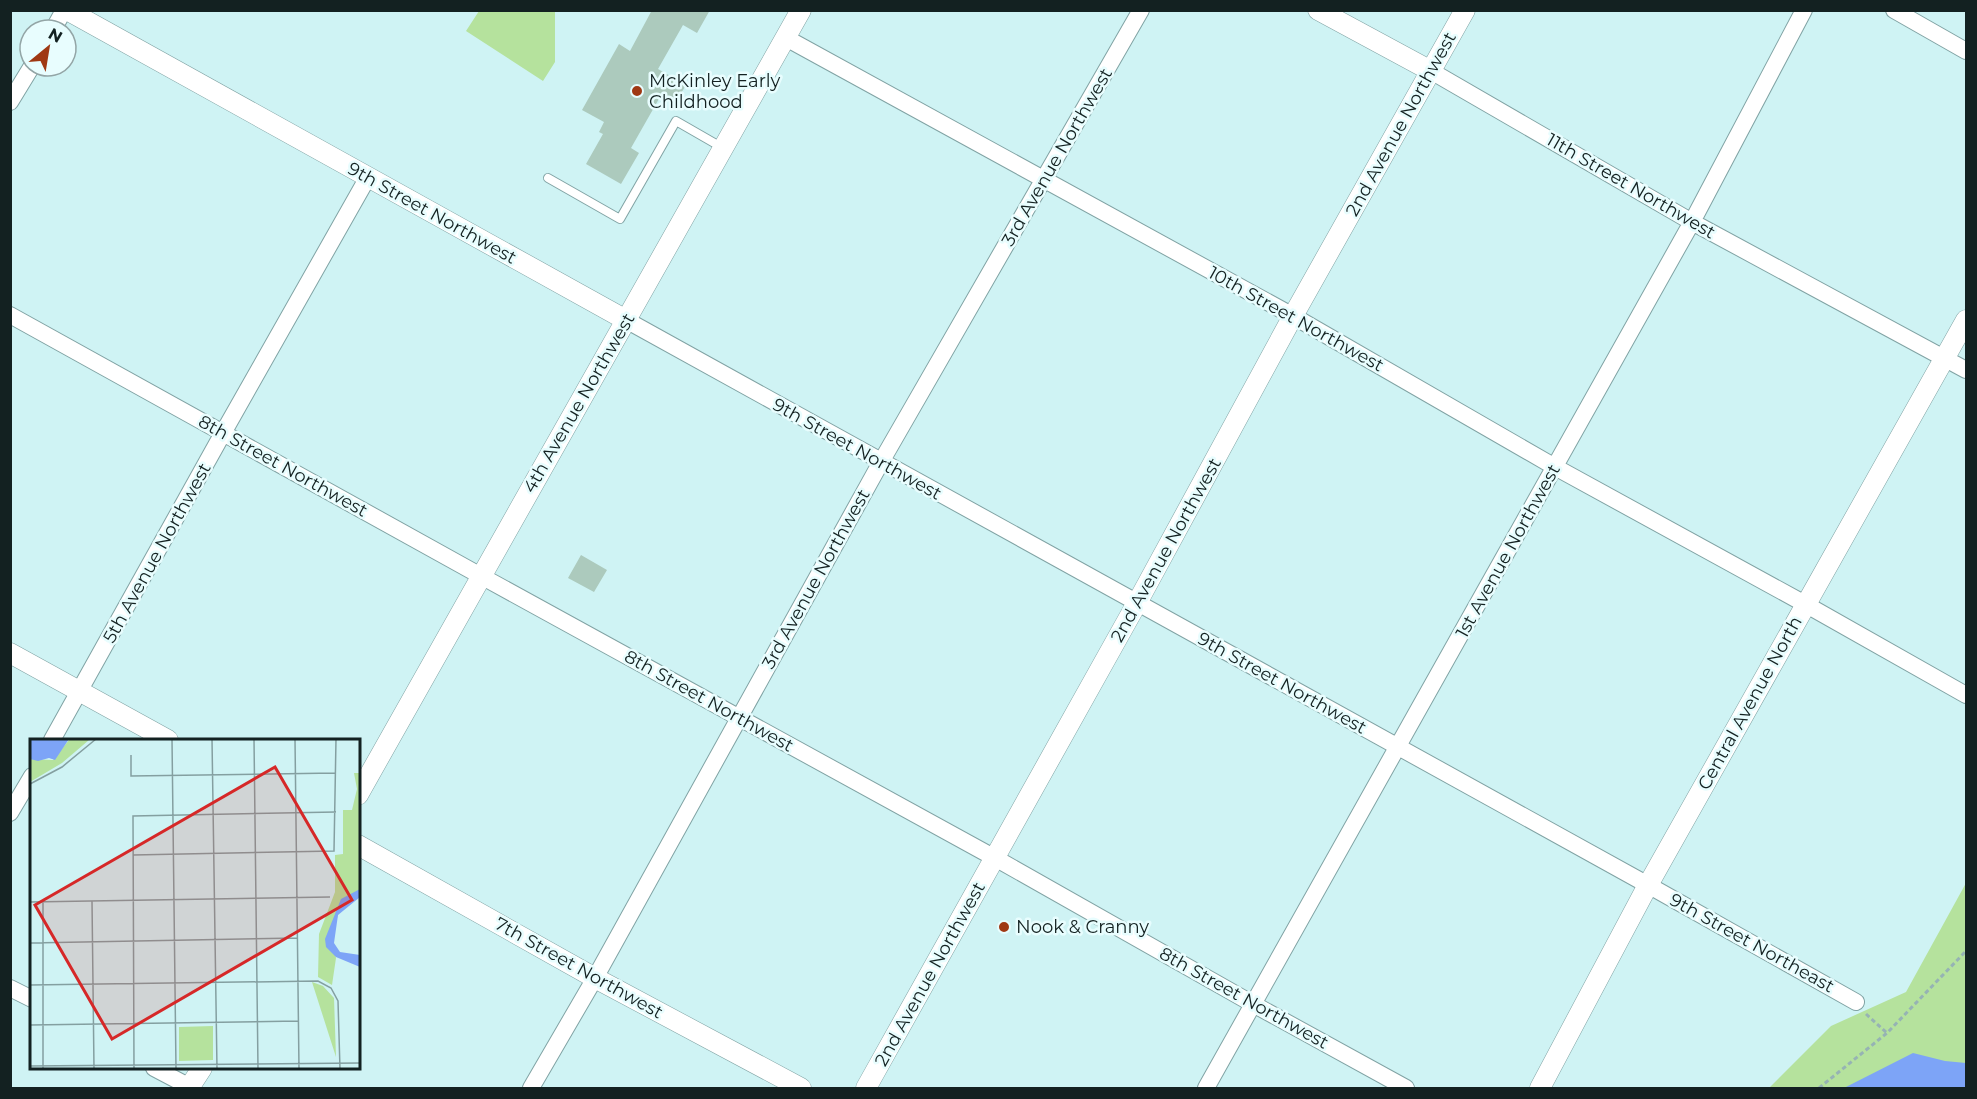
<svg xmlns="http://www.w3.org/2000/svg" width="1977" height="1099" font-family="Montserrat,sans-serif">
<rect width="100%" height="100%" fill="#cff3f4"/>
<!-- green -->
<path fill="#b5e29d" d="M479,11L555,12V62L543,81L466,31Z
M1966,883V1088H1769L1831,1026L1906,992Z"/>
<!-- water -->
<path fill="#7da4f7" d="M1913,1053L1945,1061L1966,1063V1088H1844Z"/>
<!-- building -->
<path fill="#accabd" d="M652,10H710L697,33L683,25L658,69L686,85L674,105L660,97L631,148L639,153L621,184L586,164L603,134L599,132L604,122L582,110L619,44L630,51Z
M581,555L607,570L594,592L568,578Z"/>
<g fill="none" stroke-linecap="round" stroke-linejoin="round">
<!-- service casing -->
<g stroke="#81a3a4" stroke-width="10">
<path id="service" d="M548,178L620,219L676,121L723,148"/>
</g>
<!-- minor casing -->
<g stroke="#81a3a4" stroke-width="18">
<path id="minor" d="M1894,10L1966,51
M53,30L64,10
M786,38L1293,316L1555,467L1805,604L1966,695
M1431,71L1692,222L1966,370
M10,102L32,66
M10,315L481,576L995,858L1253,1004L1406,1088
M626,320L1648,885L1856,1002
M52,740L223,433L368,177
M10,813L32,776
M10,988L32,999
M154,1068L192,1088
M531,1088L595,978L881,462L1141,10
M1206,1088L1692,222L1804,10"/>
</g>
<!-- tertiary casing -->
<g stroke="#81a3a4" stroke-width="21">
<path id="tertiary" d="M67,10L626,320
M1318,10L1431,71
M10,653L168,740
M358,795L801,10
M358,845L595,978L801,1088
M189,1088L202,1068
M866,1088L1137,603L1293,316L1465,10
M1540,1088L1648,885L1966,320"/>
</g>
<!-- path -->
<path stroke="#96b3b4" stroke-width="3" stroke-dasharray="4.5 3" stroke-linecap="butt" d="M1866,1014L1887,1033
M1819,1088L1887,1033L1966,951"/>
<!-- service -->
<use href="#service" stroke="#fff" stroke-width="8"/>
<!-- minor -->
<use href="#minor" stroke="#fff" stroke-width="16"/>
<!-- tertiary -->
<use href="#tertiary" stroke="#fff" stroke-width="20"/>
</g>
<!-- markers -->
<g fill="#9f3813" stroke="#e8fdfe" stroke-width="2">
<circle cx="637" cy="91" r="6"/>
<circle cx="1004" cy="927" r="6"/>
</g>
<g text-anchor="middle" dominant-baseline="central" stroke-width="5" stroke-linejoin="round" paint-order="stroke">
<!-- poi labels -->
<g font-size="18" fill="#132121" stroke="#e8fdfe" text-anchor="start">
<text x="649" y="81">McKinley Early<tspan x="649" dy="21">Childhood</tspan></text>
<text x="1016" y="927">Nook &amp; Cranny</text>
</g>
<!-- street labels -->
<g font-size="18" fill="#132121" stroke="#e8fdfe">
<text transform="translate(1401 124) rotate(-61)">2nd Avenue Northwest</text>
<text transform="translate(1057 157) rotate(-60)">3rd Avenue Northwest</text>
<text transform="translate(1631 186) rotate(30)">11th Street Northwest</text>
<text transform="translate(432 213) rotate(29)">9th Street Northwest</text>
<text transform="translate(1296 319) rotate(29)">10th Street Northwest</text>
<text transform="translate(579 403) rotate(-60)">4th Avenue Northwest</text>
<text transform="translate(857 449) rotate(29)">9th Street Northwest</text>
<text transform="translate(283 466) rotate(29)">8th Street Northwest</text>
<text transform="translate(1166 550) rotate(-61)">2nd Avenue Northwest</text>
<text transform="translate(1508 551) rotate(-61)">1st Avenue Northwest</text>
<text transform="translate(157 553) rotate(-61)">5th Avenue Northwest</text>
<text transform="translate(816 579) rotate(-61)">3rd Avenue Northwest</text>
<text transform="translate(1282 683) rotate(29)">9th Street Northwest</text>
<text transform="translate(709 701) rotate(29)">8th Street Northwest</text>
<text transform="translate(1750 703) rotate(-61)">Central Avenue North</text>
<text transform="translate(1752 943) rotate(29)">9th Street Northeast</text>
<text transform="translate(579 968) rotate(29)">7th Street Northwest</text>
<text transform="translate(930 974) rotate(-61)">2nd Avenue Northwest</text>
<text transform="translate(1244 998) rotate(29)">8th Street Northwest</text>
</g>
</g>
<!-- overview -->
<g transform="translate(30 739)">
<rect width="330" height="330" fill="#cff3f4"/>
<path d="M39,1H59L32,24L0,43V20L23,21ZM324,34H330V154L311,166L301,199L306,219L302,246L288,238L289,195L305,153V116L313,115V71H322L327,50ZM282,243L293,247L304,259L306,318ZM183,287V321L149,322V288Z" fill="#b5e29d"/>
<path d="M0,0H39L25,21L19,19L8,22L0,20ZM330,150V158L308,176L304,204L310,213L330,216V228L306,218L296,208L295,200L311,160Z" fill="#7da4f7"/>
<path fill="none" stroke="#849fa0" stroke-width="1.5" d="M142,0L146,330M182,0L187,330M224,0L228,330M265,0L269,330M101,16V37L306,34M0,45L32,28L66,0M103,116L304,112L306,0M62,162L64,330M0,163L300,158M13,163V329M0,204L268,199M0,246L288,242L301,249L308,262L310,330M0,286L269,282M0,327L330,324M104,330L103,77L306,73"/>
<path fill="#d62828" fill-opacity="0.15" stroke="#d62828" stroke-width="3" d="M245,28L322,161L82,300L5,166Z"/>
<rect width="330" height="330" fill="none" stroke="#132121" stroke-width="3"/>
</g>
<!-- border -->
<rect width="1977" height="1099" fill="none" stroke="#132121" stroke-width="24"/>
<!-- north arrow -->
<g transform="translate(48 48) rotate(30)"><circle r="28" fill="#e8fdfe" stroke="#93a5a6" stroke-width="1.5"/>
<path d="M0-4.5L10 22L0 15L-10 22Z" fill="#9f3813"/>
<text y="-9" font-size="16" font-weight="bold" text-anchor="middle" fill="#132121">N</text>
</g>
</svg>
